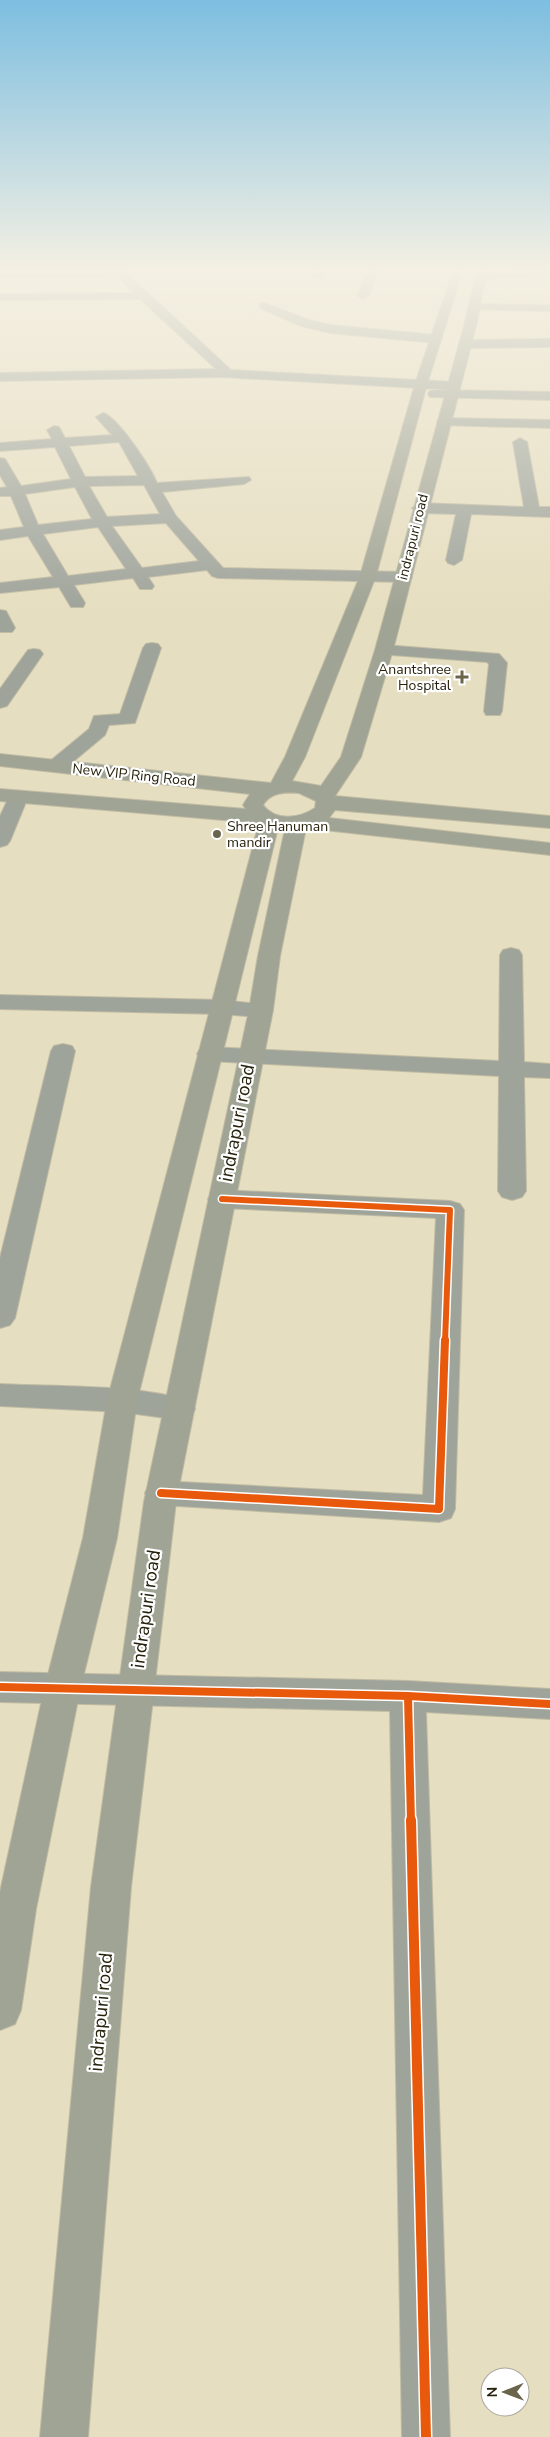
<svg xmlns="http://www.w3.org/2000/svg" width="550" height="2437" font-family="'Nunito Sans',sans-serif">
<rect width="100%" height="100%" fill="#e6dec0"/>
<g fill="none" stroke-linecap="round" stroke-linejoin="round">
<!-- minor casing -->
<g stroke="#c0bba3" stroke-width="2">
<path id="minor" d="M0,271H110L112,273L107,276L9,278L0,277Z
M113,271H124L231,370L454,382L460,386L454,390L221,377L0,381V373L216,369L140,299L0,300V294L133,293Z
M315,271H325L322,278L318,279L312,276Z
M368,271H378L369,296L363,299L357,296Z
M517,271H550V274L480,280L474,277L480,274Z
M264,303L309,320L330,325L436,335L442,339L436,343L330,333L301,326L260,308V304Z
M474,304L550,305V311L470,309V305Z
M550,339V347L465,348L459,344L465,340Z
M435,390L550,392V400L430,397L428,394L430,391Z
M103,413C118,417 152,469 157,483L249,477L251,480L244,484L162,492L176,516L223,568L404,572L410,574L412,577L410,580L404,582L218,578L212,576L207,570L148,577L154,586L152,589H140L133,578L74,585L85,603L83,607H71L59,587L0,593V583L53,577L28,536L0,540V530L24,527L11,496H0V488L7,487L0,475V458L5,459L21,486L71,479L55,447L0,451V443L52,439L47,430L54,426L59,427L65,438L112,435L96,417ZM119,442L138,476L85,477L69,446ZM144,485L160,514L107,517L89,486ZM75,487L92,519L38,525L25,494ZM166,523L199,561L142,568L112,526ZM98,527L126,569L68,576L43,534Z
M444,418L550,420V428L439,425L437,422L439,419Z
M520,438L527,442L539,507H550V517L471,514L462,560L454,565L448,563L446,560L456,514L420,513L412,508L420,503L524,507L513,442Z
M0,610L6,611L15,628L12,632H0Z
M152,643L158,644L161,648L135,723L109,725L105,735L63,770L56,772L49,770L46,766L49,762L89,729L94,716L120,714L143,648L146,644Z
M384,645L499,654L507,663L502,711L500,715H486L484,711L489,664L487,662L378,654L375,650L378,646Z
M34,649L40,650L43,654L7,706L0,708V689L28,650Z
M18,791L25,793L28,797L10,841L7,845L0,847V816L11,793Z
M511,948L519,950L522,955L524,1062L550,1064V1078L524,1077L526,1191L522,1197L512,1200L502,1197L498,1191L499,1076L209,1061L200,1059L197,1054L200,1049L209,1047L499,1061L500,955L503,950Z
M0,995L221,1000L269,1005L273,1010L269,1015L261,1017L221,1014L0,1009Z
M63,1044L72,1046L75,1051L15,1318L10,1325L0,1328V1258L51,1051L54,1046Z
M222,1190L450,1201L460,1204L464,1210L455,1509L451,1518L439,1522L161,1505L150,1502L145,1493L150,1484L161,1481L423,1495L436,1218L222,1208L212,1205L208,1199L212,1193Z
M0,1384C59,1387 134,1384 191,1401L195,1409L191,1417L180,1420L122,1412L0,1406Z
M0,1672L408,1681L550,1689V1719L426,1712L450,2437H402L390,1711L0,1702Z"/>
</g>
<!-- primary casing -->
<g stroke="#c0bba3" stroke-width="2">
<path id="primary" d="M453,271H463L427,384L376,576L305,757L292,781L321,786L341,757L375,650L464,326L477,271H487L476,326L393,650L361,757L335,796L550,816V828L335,810L329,818L550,843V855L306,828L280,956L273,1010L176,1502L131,1887L88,2437H40L91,1887L144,1502L249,1010L258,956L285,829L278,828L137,1401L117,1538L80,1690L36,1909L21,2010L15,2024L0,2030V1892L44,1690L83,1538L107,1401L259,823L0,801V789L246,809L243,805L250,794L0,766V754L271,783L285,757L360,576L415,384ZM299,793L316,801L315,808C300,818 276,822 263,805C271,792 285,792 299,793Z"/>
</g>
<!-- minor -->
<use href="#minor" fill="#9fa49b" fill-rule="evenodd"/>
<!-- primary -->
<use href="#primary" fill="#a0a495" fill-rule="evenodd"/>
<!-- cycleway-far2 casing -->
<g stroke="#fff" stroke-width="9">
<path id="cycleway-far2" d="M222,1199L450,1210L445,1342"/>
</g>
<!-- cycleway-far1 casing -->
<g stroke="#fff" stroke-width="11">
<path id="cycleway-far1" d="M161,1493L439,1509L445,1340
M0,1687L408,1696L550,1704
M408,1696L411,1822"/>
</g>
<!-- cycleway casing -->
<g stroke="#fff" stroke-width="13">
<path id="cycleway" d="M411,1820L426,2437"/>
</g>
<!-- cycleway-far2 -->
<use href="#cycleway-far2" stroke="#e8590c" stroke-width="6"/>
<!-- cycleway-far1 -->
<use href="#cycleway-far1" stroke="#e8590c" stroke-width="8"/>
<!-- cycleway -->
<use href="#cycleway" stroke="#e8590c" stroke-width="10"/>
</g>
<!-- sky -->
<linearGradient id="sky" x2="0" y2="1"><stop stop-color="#7dbee0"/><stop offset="0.44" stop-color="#f4f0e3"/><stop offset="1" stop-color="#f4f0e3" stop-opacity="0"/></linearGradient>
<rect width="550" height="612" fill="url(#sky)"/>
<!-- markers -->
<g fill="#6a644b" stroke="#fff" stroke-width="2">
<path d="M459.5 669.5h5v5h5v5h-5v5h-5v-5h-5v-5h5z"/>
<circle cx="217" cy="834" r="5"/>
</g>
<g text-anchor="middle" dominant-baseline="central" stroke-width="4.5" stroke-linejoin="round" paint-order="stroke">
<!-- far-street labels -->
<g font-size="14" fill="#27220c" stroke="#fff">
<text transform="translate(413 537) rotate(-76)">indrapuri road</text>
<text transform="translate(134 775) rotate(6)">New VIP Ring Road</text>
</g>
<!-- far-poi labels -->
<g font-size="14" fill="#27220c" stroke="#fff" text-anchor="end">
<text x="451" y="669">Anantshree<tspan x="451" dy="16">Hospital</tspan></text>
<text x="227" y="826" text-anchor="start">Shree Hanuman<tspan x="227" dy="16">mandir</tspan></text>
</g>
<!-- near-street labels -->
<g font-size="19" fill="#27220c" stroke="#fff">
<text transform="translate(237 1123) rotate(-79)">indrapuri road</text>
<text transform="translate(146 1609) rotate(-82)">indrapuri road</text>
<text transform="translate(101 2012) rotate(-85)">indrapuri road</text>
</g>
</g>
<!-- north arrow -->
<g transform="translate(505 2392) rotate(269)"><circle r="24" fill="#ffffff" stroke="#a9a79e"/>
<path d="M0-4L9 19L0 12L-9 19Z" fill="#6a644b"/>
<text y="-8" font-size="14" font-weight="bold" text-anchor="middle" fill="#27220c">N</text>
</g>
</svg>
